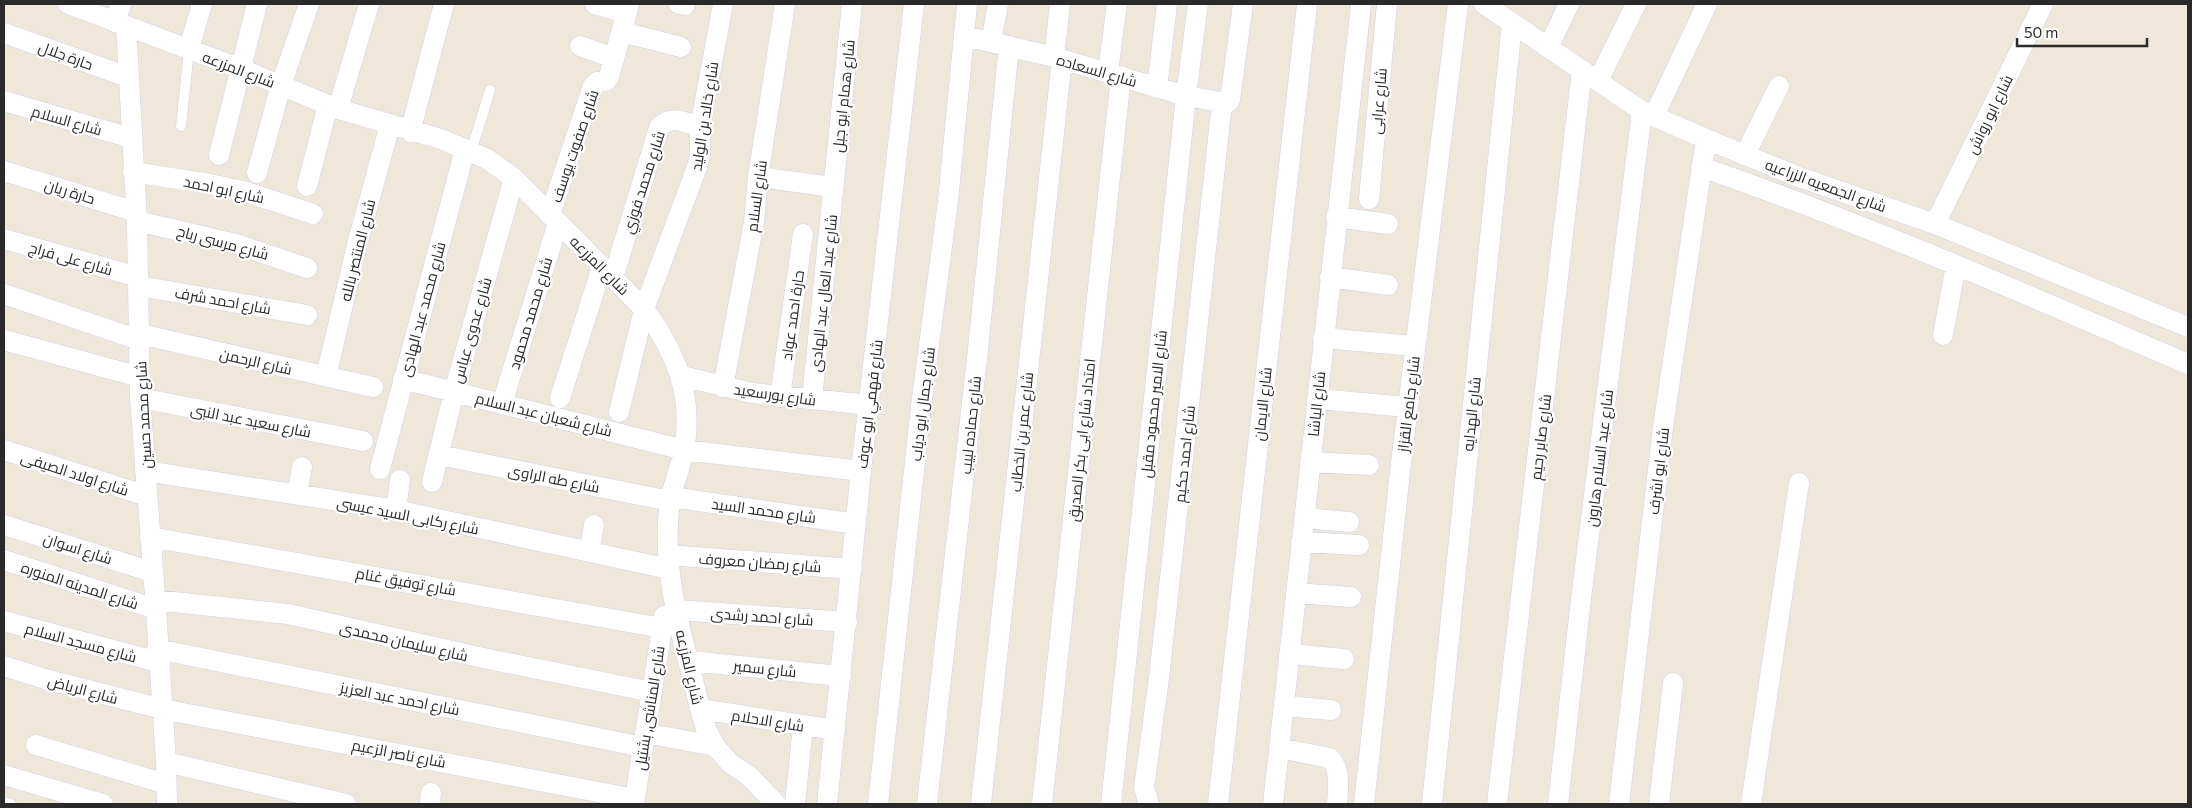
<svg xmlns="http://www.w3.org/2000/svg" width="2192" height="808" font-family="Commissioner,Cairo,sans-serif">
<rect width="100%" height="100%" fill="#eee7da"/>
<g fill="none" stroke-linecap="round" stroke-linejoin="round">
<!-- lane casing -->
<g stroke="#cfd1e4" stroke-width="11">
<path id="lane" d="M181,126L189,49
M471,152L490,90
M4,802L11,804"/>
</g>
<!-- street casing -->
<g stroke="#cfd1e4" stroke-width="21">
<path id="street" d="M68,4L239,68L338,109L441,139L487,159L514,178L644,309C676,351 694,397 684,450C681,467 673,484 670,501C668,516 667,532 668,547C669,600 688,656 700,709L706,729L715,746L730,763L749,776L776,804
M595,4L627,13
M679,4L685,5
M1484,4L1642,111L1706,139L1799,177L1935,224L2188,327
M115,22L121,4
M126,26L137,221L140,398L156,609L166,762L167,804
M622,32L681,47
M4,33L128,77
M964,36L1054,57L1186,96L1227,103L1230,100L1243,4
M991,42L998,4
M580,46L614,58
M1548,48L1569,4
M189,49L202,4
M1054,57L1060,4
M1108,72L1117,4
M1598,81L1636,4
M1157,88L1167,4
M4,101L131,138
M338,109L369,4
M1654,116L1707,4
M410,132L444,4
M219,155L257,4
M1745,155L1779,86
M1701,167C1867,224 2027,295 2188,364
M4,171L136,212
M133,172L210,184L243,191L313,214
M257,173L281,85L309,4
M758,177L833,187
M307,186L328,105
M1369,199L1387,4
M550,215L593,86L597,82L606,81L609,77L629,4
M1336,217L1388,224
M137,221L236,244L307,268
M1935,224L2043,4
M4,239L138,277
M1330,277L1388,285
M613,278L659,128C670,114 685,122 700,127
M139,286L307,315
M4,294L139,340
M140,334L373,387
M1943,335L1956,265
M1323,338L1415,346
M4,340L140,377
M326,376L358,241L390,125
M682,376L752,393L869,405
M403,379L684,450L861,471
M723,387L754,222L758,177L785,4
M780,397L803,234
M140,398L363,441
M560,398L602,267
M812,399L852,4
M1317,399L1408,407
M502,404L558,223
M619,412L644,309L697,167L700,154V127L723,4
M4,450L147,496
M439,455L670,501
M1310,462L1369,465
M380,469L465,149
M145,471L396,510L669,569
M432,482L454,392L514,178
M297,494L302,467
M671,497L856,524
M396,510L400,480
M1304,518L1349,522
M4,525L152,572
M150,537L662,628
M1301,542L1359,545
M589,552L594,525
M668,555L852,569
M4,560L156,609
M1296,593L1351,597
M154,600L288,614L488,659L652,692
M677,610L847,622
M4,621L158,662
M157,649L643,747
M1289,654L1344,659
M689,661L841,676
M4,666L45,679L162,709L635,799
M1284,706L1331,710
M700,709L835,730
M645,733L715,746
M36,745L166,784
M1279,748L1330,758C1341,770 1338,788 1337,804
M166,762L346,804
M4,775L103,804
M430,804L431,793
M634,804L664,616
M795,804L803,725
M827,804L861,471L914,4
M878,804L921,406L948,201L967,4
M927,804L978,349L1009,46
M981,804L1062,59
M1042,804L1121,76
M1111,804L1186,96L1198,4
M1149,804L1144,788L1159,678L1222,103
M1218,804L1307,4
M1273,804L1361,4
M1364,804L1401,463L1458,4
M1432,804L1512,24
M1497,804L1582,70
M1558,804L1581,599L1642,111
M1619,804L1663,427L1706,139
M1659,804L1673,683
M1751,804L1799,483"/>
</g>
<!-- lane -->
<use href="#lane" stroke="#fff" stroke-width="10"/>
<!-- street -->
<use href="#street" stroke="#fff" stroke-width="20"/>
</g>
<g text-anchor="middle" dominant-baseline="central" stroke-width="4.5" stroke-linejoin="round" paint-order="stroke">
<!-- street labels -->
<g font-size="15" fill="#2a2a2a" stroke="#fff">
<text transform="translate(66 55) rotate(20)">حارة جلال</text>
<text transform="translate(239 69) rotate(21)">شارع المزرعه</text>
<text transform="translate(1097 70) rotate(16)">شارع السعاده</text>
<text transform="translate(843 96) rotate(-84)">شارع همام ابو جبل</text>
<text transform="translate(1378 101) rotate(-85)">شارع عرابى</text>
<text transform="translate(1989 114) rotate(-64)">شارع ابو رواش</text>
<text transform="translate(704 116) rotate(-81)">شارع خالد بن الوليد</text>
<text transform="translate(67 120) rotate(16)">شارع السلام</text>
<text transform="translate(574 146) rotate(-71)">شارع صفوت يوسف</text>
<text transform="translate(643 182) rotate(-72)">شارع محمد فوزي</text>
<text transform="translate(1826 185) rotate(20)">شارع الجمعيه الزراعيه</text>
<text transform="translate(224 189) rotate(12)">شارع ابو احمد</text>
<text transform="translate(70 191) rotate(17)">حارة ريان</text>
<text transform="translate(756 196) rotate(-82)">شارع السلام</text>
<text transform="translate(223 242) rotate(15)">شارع مرسى رباح</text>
<text transform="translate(357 250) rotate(-76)">شارع المنتصر بالله</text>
<text transform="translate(71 258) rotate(16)">شارع على فراج</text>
<text transform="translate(600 265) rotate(45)">شارع المزرعه</text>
<text transform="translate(823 293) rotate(-84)">شارع عبد العال عبد الهادى</text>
<text transform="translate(223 300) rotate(10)">شارع احمد شرف</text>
<text transform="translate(422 309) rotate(-75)">شارع محمد عبد الهادى</text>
<text transform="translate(530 313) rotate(-73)">شارع محمد محمود</text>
<text transform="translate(792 315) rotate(-82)">حارة احمد عواد</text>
<text transform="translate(471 330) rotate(-74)">شارع عدوى عباس</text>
<text transform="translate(256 361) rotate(13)">شارع الرحمن</text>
<text transform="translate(775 394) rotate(8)">شارع بورسعيد</text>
<text transform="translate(869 404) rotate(-83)">شارع فهمي ابو عوف</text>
<text transform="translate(922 404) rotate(-83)">شارع جمال ابو دياب</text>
<text transform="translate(1153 404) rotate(-84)">شارع الامير محمود مقبل</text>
<text transform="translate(1262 404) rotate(-84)">شارع الايمان</text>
<text transform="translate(1316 404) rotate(-84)">شارع الباشا</text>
<text transform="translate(1408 404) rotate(-83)">شارع جامع القزاز</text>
<text transform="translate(544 414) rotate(14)">شارع شعبان عبد السلام</text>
<text transform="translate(1471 414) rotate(-84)">شارع الهدايه</text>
<text transform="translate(143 415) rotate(-93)">شارع محمد حسين</text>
<text transform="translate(251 420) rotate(11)">شارع سعيد عبد النبى</text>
<text transform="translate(970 425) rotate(-84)">شارع حماده لبيب</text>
<text transform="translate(1021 432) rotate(-84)">شارع عمر بن الخطاب</text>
<text transform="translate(1540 437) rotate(-83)">شارع صابر رحيم</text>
<text transform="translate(1081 440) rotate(-84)">امتداد شارع ابى بكر الصديق</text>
<text transform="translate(1184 454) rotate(-84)">شارع احمد حكيم</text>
<text transform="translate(1599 458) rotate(-83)">شارع عبد السلام هارون</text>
<text transform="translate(1658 471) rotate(-83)">شارع ابو اشرف</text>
<text transform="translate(75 473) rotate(18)">شارع اولاد الصيفى</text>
<text transform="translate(554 478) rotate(11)">شارع طه الراوى</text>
<text transform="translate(764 510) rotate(8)">شارع محمد السيد</text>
<text transform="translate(408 515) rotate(11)">شارع ركابى السيد عيسى</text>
<text transform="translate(78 548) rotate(18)">شارع اسوان</text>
<text transform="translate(760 562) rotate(4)">شارع رمضان معروف</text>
<text transform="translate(406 581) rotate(10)">شارع توفيق غنام</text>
<text transform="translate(80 585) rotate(18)">شارع المدينه المنوره</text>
<text transform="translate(762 616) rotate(4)">شارع احمد رشدى</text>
<text transform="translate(404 641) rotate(13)">شارع سليمان محمدى</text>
<text transform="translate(81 642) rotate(15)">شارع مسجد السلام</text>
<text transform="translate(690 667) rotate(77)">شارع المزرعه</text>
<text transform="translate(765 668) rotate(6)">شارع سمير</text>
<text transform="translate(83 689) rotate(15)">شارع الرياض</text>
<text transform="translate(400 698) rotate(11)">شارع احمد عبد العزيز</text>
<text transform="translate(649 708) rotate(-81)">شارع المناشى, بشتيل</text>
<text transform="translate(768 720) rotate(9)">شارع الاحلام</text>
<text transform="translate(399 753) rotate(11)">شارع ناصر الزعيم</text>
</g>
</g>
<!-- border -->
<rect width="2192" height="808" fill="none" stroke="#2a2a2a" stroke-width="10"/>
<!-- scale -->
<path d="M2017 38v8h130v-8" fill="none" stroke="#2a2a2a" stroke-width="2.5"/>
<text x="2024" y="38" font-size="15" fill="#2a2a2a" stroke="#ffffff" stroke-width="4" paint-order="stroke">50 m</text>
</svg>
